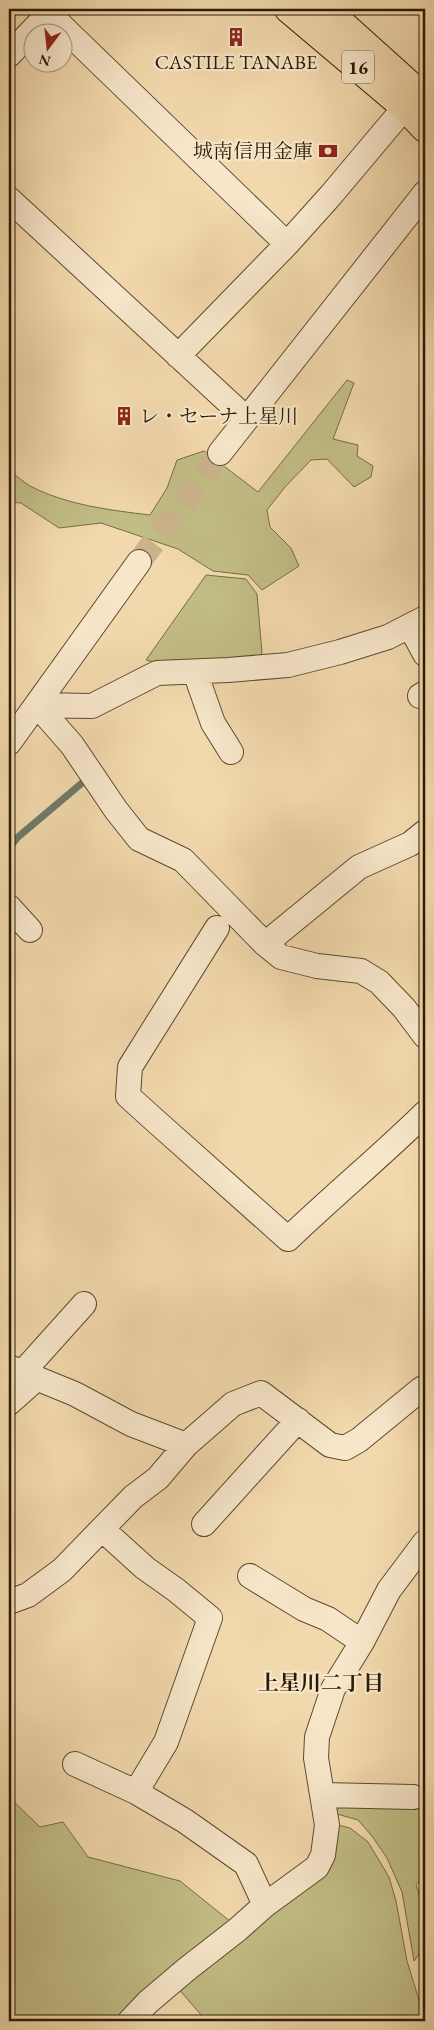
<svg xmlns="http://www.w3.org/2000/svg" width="434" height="2030" font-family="'EB Garamond','Noto Serif JP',serif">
<rect width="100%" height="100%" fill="#f2d9ad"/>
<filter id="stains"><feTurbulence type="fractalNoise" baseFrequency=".004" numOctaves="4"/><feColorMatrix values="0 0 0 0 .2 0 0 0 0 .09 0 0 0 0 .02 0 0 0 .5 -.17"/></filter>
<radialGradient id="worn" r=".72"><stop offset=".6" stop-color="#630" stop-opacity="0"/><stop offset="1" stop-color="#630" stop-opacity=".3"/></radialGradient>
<!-- green -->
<path fill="#c2bd85" stroke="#766c44" d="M347,380L354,383L333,439L358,445L357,456L373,466L371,477L354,487L327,459L311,460L285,487L267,510L270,527L291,548L299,566L262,590L248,575L213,571L178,549L101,523L59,528L21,503L9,502V470C16,475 23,482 30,486C67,505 109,510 150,515L167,488L177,460L204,451L258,492Z
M206,575L246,579L257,594L262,653L255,662L159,663L146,660Z
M9,1797L40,1827L63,1822L88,1857L180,1881L236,1926L123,2021H9Z
M328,1801L417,1802L425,1805V1874L416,1885C424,1910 433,1939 414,1961L402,1892L387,1858L372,1836L358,1820L330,1812Z
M334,1824L350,1828L368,1842L389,1877L396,1901L407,1961L423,2013V2021H198L202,2016L177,1987L318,1877Z"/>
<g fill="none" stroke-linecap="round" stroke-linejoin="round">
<!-- stream -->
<path stroke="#6f7a6b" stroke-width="7" d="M9,848L18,837L82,783"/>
<!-- street-tunnel -->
<path stroke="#cab38b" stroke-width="24" stroke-dasharray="24 12" stroke-linecap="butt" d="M139,562L220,453"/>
<!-- street casing -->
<g stroke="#5d4a2e" stroke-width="26">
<path id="street" d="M44,9L287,244
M9,55L53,9
M9,199L236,409
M178,356L287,244L331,195L405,107
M220,453L425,193
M410,626L425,654
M195,672L213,723L231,752
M420,696L425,693
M37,705L72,745L116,810L139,839L183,860L265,944L281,957L317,966L361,971L379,982L404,1008L425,1036
M37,705L92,706L157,673L228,670L288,665L340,652L388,637L425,618
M9,743L139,562
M9,907L30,930
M217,928L130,1067L128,1096L150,1116L288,1239C333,1196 381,1156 425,1113
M265,944L359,867L410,844L425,832
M9,1367L75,1394L131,1424L186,1445L233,1404L261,1393L330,1445L345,1448L359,1440L420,1390L425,1387
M22,1373L84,1304
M9,1403L36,1379
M204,1524L298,1420
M250,1576L304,1609L328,1619L362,1642
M9,1602L28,1595L62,1570L133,1497L158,1478L186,1445
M75,1764L136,1792L166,1742L210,1618L176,1590L145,1568L102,1529
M136,1792L185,1821L246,1864L265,1905
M323,1795L413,1797
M130,2021L148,2002L187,1969L237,1930L265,1905L317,1867L323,1855L327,1825L316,1758L317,1737L333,1689L362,1642L389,1590L425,1542"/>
</g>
<!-- highway casing -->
<g stroke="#2b1b04" stroke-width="30">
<path id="highway" d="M289,9L405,107L425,128
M325,9L425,99"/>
</g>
<!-- street -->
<use href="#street" stroke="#f7e6ca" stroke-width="24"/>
<!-- highway -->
<use href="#highway" stroke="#f2d9ad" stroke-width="28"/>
</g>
<!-- icons -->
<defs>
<g id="building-bare" transform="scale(1.5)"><path d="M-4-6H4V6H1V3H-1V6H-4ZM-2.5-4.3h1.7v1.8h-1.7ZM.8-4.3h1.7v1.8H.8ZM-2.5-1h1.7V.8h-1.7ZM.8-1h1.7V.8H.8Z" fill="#8f2418" stroke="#f7e6ca" stroke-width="2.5" paint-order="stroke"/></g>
<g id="bank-bare" transform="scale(1.5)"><path d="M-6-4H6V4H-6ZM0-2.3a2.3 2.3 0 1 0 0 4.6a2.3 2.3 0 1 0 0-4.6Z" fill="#8f2418" stroke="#f7e6ca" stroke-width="2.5" paint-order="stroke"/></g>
</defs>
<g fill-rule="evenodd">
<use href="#building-bare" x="236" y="37"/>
<use href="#bank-bare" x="328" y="151"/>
<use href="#building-bare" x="124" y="416"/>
</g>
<g text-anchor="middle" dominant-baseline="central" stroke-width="4.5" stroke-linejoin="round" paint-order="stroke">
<!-- shield labels -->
<rect fill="#f7e6ca" stroke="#68583f" stroke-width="1" x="342" y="50.5" width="32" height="33" rx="4"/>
<g font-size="19" font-weight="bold" fill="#2b1b04">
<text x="358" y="67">16</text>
</g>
<!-- poi labels -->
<g font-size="20" fill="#2b1b04" stroke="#f7e6ca">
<text x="236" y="62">CASTILE TANABE</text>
<text x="313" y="151" text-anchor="end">城南信用金庫</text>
<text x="139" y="416" text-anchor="start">レ・セーナ上星川</text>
</g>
<!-- neighbourhood labels -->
<g font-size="21" font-weight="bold" fill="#2b1b04" stroke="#f7e6ca">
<text x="321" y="1682">上星川二丁目</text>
</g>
</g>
<!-- margin -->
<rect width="434" height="2030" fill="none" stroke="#f2d9ad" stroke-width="30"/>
<rect x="10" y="10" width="414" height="2010" fill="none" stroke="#2b1b04" stroke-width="2.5"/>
<rect x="15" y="15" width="404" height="2000" fill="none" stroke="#2b1b04"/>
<!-- north arrow -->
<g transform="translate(48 48) rotate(195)"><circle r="24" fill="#f7e6ca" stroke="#a5957b"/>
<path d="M0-4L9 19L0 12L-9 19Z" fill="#8f2418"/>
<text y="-8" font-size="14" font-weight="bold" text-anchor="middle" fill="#2b1b04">N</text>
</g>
<rect width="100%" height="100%" filter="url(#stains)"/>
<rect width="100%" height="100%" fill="url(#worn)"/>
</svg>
